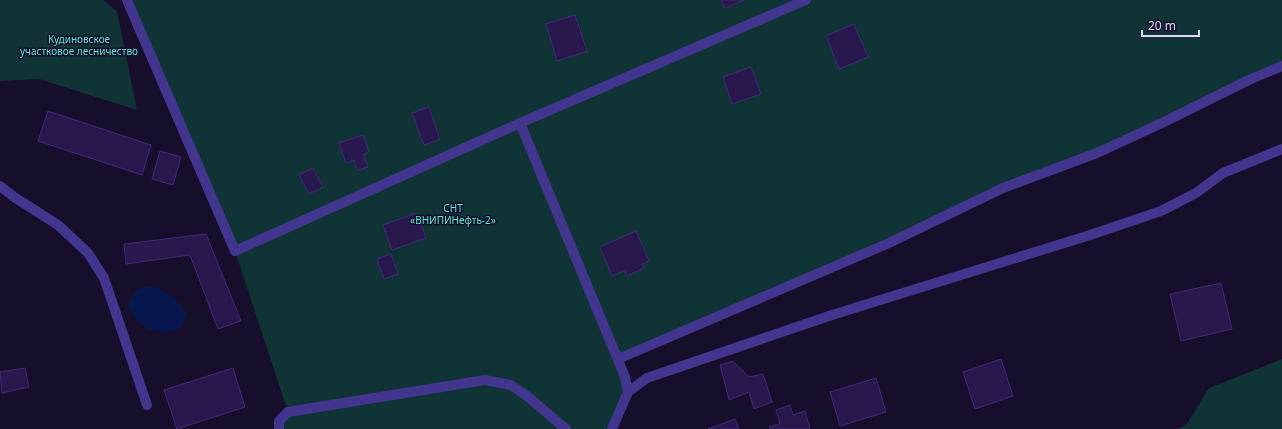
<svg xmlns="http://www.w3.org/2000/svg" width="1282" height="429" font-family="'Noto Sans',sans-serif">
<rect width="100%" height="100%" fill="#160e2b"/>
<!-- green -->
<path fill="#103336" d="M0,0H103L117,11L137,110L39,79L0,81Z
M127,0H1282V66L1164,122L618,359L628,392L612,429H279L288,412L235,251Z
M1282,359V429H1178L1186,425L1209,388Z"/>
<!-- water -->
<path fill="#06174d" d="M150,286C169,292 175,297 186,313L181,328L165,333L147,329L136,320L129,305C133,291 136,289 150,286Z"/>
<!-- building -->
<path fill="#29184e" stroke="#42287c" d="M721,0H744L725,8Z
M575,15L587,51L557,61L546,24Z
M854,24L868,57L839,69L826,36Z
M751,67L761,94L732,104L723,77Z
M429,107L440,139L424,145L412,113Z
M48,111L151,145L142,175L38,141Z
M363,135L369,152L363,155L368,167L358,170L354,160L346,163L339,143Z
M160,151L181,157L173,185L152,179Z
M313,168L323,187L309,194L299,175Z
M417,213L426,238L392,250L383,225Z
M636,231L649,261L642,264L644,268L627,276L625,270L612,276L600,247Z
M206,234L241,321L218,329L190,255L126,264L124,244Z
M391,254L398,274L384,279L377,259Z
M1221,283L1232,329L1181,341L1170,294Z
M1001,359L1013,396L975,409L963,372Z
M733,361L749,377L763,374L772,402L754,409L749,392L729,400L720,365Z
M25,368L29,387L2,393L0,372Z
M233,368L245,407L177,429L164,390Z
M876,378L886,412L840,426L830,392Z
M790,405L793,415L805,411L810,429H770L769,427L780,424L776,410Z
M735,419L739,429H708Z"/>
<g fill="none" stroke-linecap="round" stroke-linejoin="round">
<!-- minor -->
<path stroke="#42358e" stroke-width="10" d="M127,0L235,251L520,123L806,0
M520,123L625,377L628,392L612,429
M0,186L14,197L58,225L88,253L104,278L147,405
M618,359L889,243L1003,188L1097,153L1164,122L1251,79L1282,66
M628,392L647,378L832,315L1087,236L1161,211L1196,193L1223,173L1282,149
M279,429V421L288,412L485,380L511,385L527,396L566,429"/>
</g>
<g text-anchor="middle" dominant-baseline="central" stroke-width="3" stroke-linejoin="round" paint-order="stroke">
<!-- park labels -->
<g font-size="10" fill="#58ebd7" stroke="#160e2b">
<text x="79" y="39">Кудиновское<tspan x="79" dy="12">участковое лесничество</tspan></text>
<text x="453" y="208">СНТ<tspan x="453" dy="12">«ВНИПИНефть-2»</tspan></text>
</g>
</g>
<!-- scale -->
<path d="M1142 30v6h57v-6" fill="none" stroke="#e1d8ff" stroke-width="2"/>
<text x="1148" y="30" font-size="12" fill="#e1d8ff" stroke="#160e2b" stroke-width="3" paint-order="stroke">20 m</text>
</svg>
